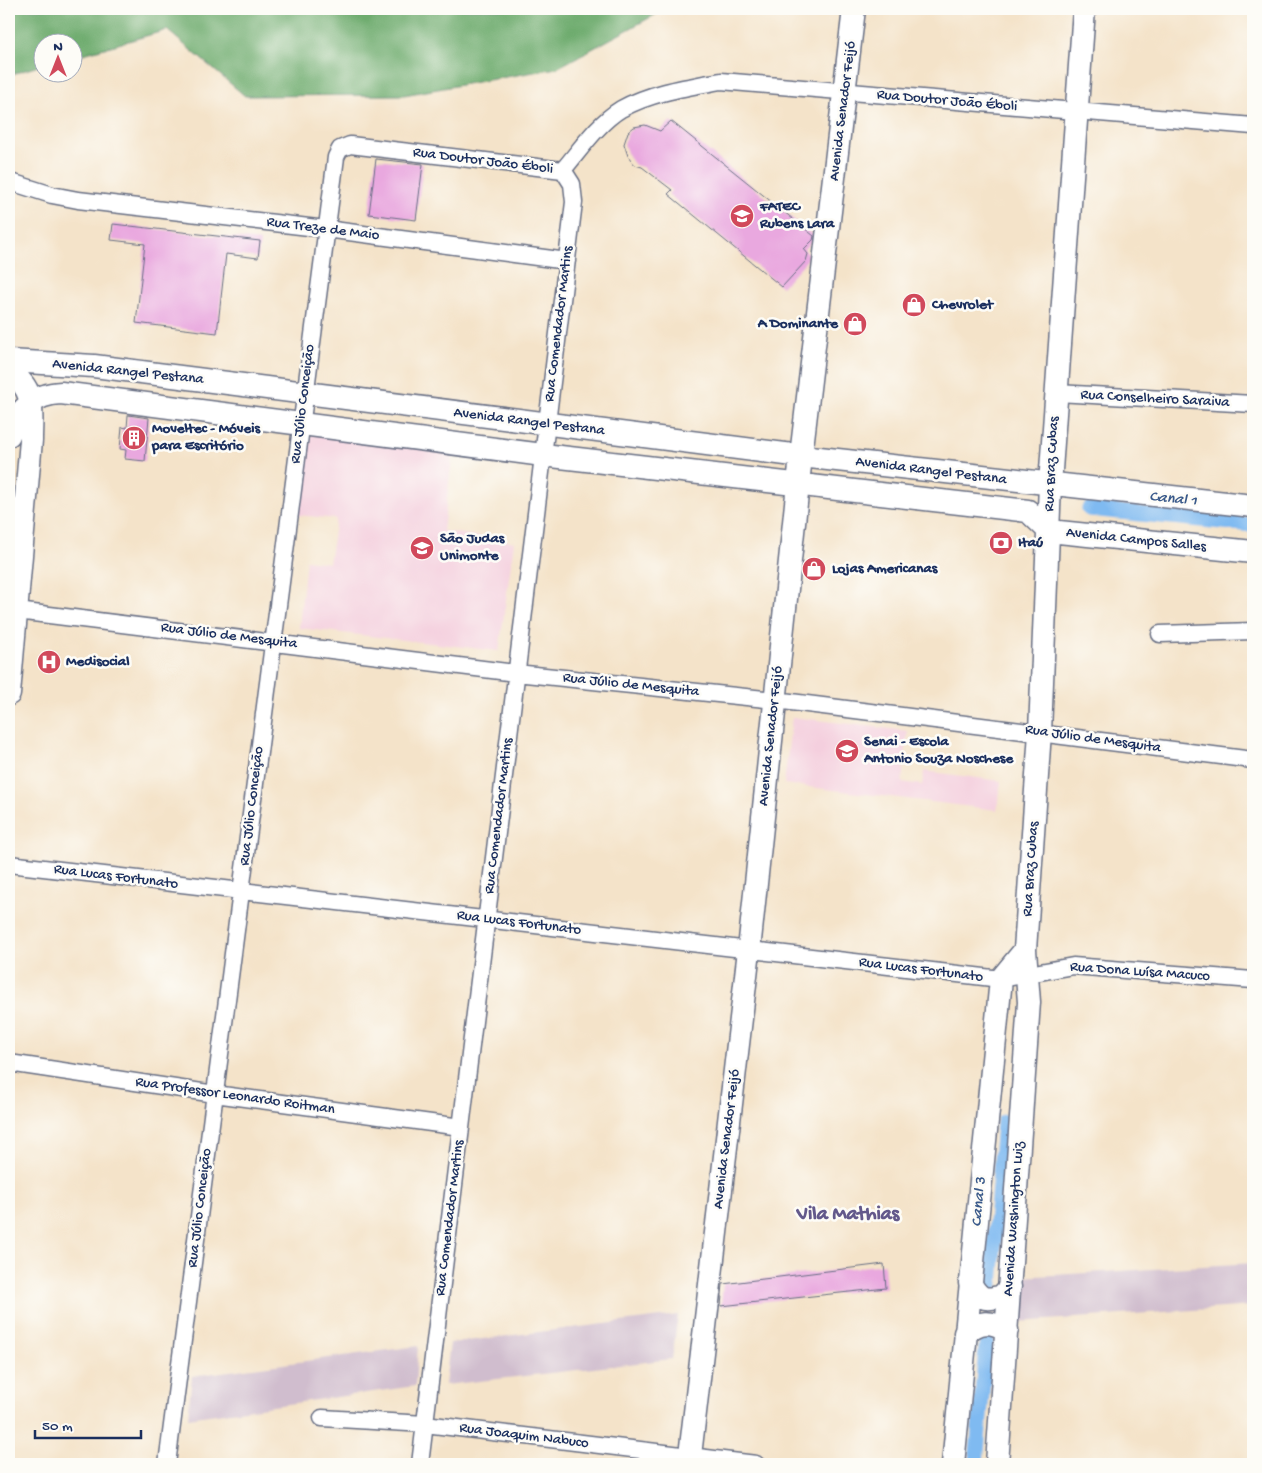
<svg xmlns="http://www.w3.org/2000/svg" width="1262" height="1473" font-family="'Gochi Hand',sans-serif">
<rect width="100%" height="100%" fill="#fdfcf7"/>
<filter id="ink" filterUnits="userSpaceOnUse"><feTurbulence type="fractalNoise" baseFrequency=".02" numOctaves="2"/><feDisplacementMap in="SourceGraphic" scale="10" xChannelSelector="R" yChannelSelector="G"/><feConvolveMatrix kernelMatrix="1 2 1 2 8 2 1 2 1" color-interpolation-filters="sRGB"/></filter>
<filter id="wash" filterUnits="userSpaceOnUse"><feTurbulence type="fractalNoise" baseFrequency=".0096" numOctaves="4" result="noise"/><feDisplacementMap in="SourceGraphic" scale="20" xChannelSelector="R" yChannelSelector="G"/><feGaussianBlur stdDeviation="1.12" result="paint"/><feColorMatrix in="noise" values="0 0 0 0 0 0 0 0 0 0 0 0 0 0 0 0 0 1.4 0 .05"/><feComposite in="paint" operator="in"/></filter>
<g filter="url(#wash)">
<rect width="100%" height="100%" fill="#f4e3c9"/>
<!-- built -->
<path fill="#f4cfde" d="M311,434L453,451L443,531L514,542L499,651L299,628L306,560L329,563L336,519L298,515Z
M792,717L908,731L902,782L922,785L924,771L1001,781L997,810L784,784Z"/>
<!-- industrial -->
<path fill="#d0bdce" d="M1253,1263V1306L1017,1322L1020,1277Z
M678,1315L672,1359L445,1385L450,1343Z
M418,1346L415,1386L188,1418L192,1376Z"/>
<!-- forest -->
<path fill="#6eac6e" stroke="#446e66" d="M9,9H666L557,68L404,95L245,96L167,30L73,57L72,42H42V65L9,75Z"/>
<g fill="none" stroke-linecap="round" stroke-linejoin="round">
<!-- canal -->
<path stroke="#7fbaf1" stroke-width="15" d="M1089,509L1253,525
M991,1285L1004,1122
M976,1464L987,1335"/>
</g>
<g id="blocks">
<!-- building -->
<path fill="#e9a8df" d="M671,121L814,236L813,240L804,249L808,254L806,261L782,287L668,194L672,190L642,167L635,165L628,156L624,144L628,132L634,127L645,125L660,131Z
M376,159L423,164L416,220L369,214Z
M113,224L260,241L258,258L226,254L217,333L136,323L145,244L111,240Z
M128,415L149,418L145,461L125,459L126,450L120,449L122,427L127,428Z
M884,1264L886,1288L721,1306L723,1284Z"/>
</g>
</g>
<g filter="url(#ink)">
<use href="#blocks" fill-opacity="0" stroke="#676e83" stroke-width="1"/>
<g fill="none" stroke-linecap="round" stroke-linejoin="round">
<!-- minor casing -->
<g stroke="#676e83" stroke-width="19">
<path id="minor" d="M9,183H14L52,195L78,200L326,229L567,261
M1057,393L1253,404
M9,610L516,673L775,700L1253,760
M1160,634L1253,631
M9,864L1001,979L1073,966L1253,980
M9,1063L215,1094L461,1127
M322,1418L425,1424L756,1464
M167,1464L336,157L340,149L350,145L563,170C580,150 598,123 621,109C652,92 688,87 721,81L1253,126
M420,1464L574,202L572,184L563,170"/>
</g>
<!-- secondary casing -->
<g stroke="#676e83" stroke-width="25">
<path id="secondary" d="M9,361L94,366L801,456L1253,506
M9,372C37,389 31,412 31,440L9,694
M9,435C17,410 35,394 61,393L543,455L1028,511L1049,531L1253,552
M970,1283C979,1299 984,1301 1002,1296L1010,1287
M965,1333C980,1321 990,1320 1007,1330
M689,1464L749,950L801,456L854,9
M953,1464L1001,979L1025,950
M997,1464L1029,1002L1025,950L1040,732L1050,484L1084,9"/>
</g>
<!-- minor -->
<use href="#minor" stroke="#fff" stroke-width="16"/>
<!-- secondary -->
<use href="#secondary" stroke="#fff" stroke-width="22"/>
</g>
</g>
<!-- icons -->
<defs>
<g id="university-disc" transform="scale(1.25)"><circle r="9.5" fill="#d1495b" stroke="#fdfcf7"/><path d="M0-5L7-2L0 1L-7-2ZM-4 1L0 2.5L4 1V4Q0 6-4 4Z" fill="#fff"/></g>
<g id="shop-disc" transform="scale(1.25)"><circle r="9.5" fill="#d1495b" stroke="#fdfcf7"/><path d="M-5-2.5h2.3a2.7 3.5 0 0 1 5.4 0H5L5.5 6h-11ZM-1.5-2.5h3a1.5 2.3 0 0 0-3 0Z" fill="#fff"/></g>
<g id="building-disc" transform="scale(1.25)"><circle r="9.5" fill="#d1495b" stroke="#fdfcf7"/><path d="M-4-6H4V6H1V3H-1V6H-4ZM-2.5-4.3h1.7v1.8h-1.7ZM.8-4.3h1.7v1.8H.8ZM-2.5-1h1.7V.8h-1.7ZM.8-1h1.7V.8H.8Z" fill="#fff"/></g>
<g id="bank-disc" transform="scale(1.25)"><circle r="9.5" fill="#d1495b" stroke="#fdfcf7"/><path d="M-6-4H6V4H-6ZM0-2.3a2.3 2.3 0 1 0 0 4.6a2.3 2.3 0 1 0 0-4.6Z" fill="#fff"/></g>
<g id="hospital-disc" transform="scale(1.25)"><circle r="9.5" fill="#d1495b" stroke="#fdfcf7"/><path d="M-5-5h3v3.5h4V-5h3V5h-3V1.5h-4V5h-3Z" fill="#fff"/></g>
</defs>
<g fill-rule="evenodd">
<use href="#university-disc" x="742" y="216"/>
<use href="#shop-disc" x="914" y="305"/>
<use href="#shop-disc" x="855" y="324"/>
<use href="#building-disc" x="134" y="438"/>
<use href="#bank-disc" x="1001" y="543"/>
<use href="#university-disc" x="422" y="548"/>
<use href="#shop-disc" x="814" y="569"/>
<use href="#hospital-disc" x="49" y="662"/>
<use href="#university-disc" x="847" y="751"/>
</g>
<g text-anchor="middle" dominant-baseline="central" stroke-width="5" stroke-linejoin="round" paint-order="stroke">
<!-- street labels -->
<g font-size="15" fill="#1b2f5e" stroke="#fdfcf7">
<text transform="translate(947 101) rotate(5)">Rua Doutor João Éboli</text>
<text transform="translate(843 111) rotate(-83)">Avenida Senador Feijó</text>
<text transform="translate(483 161) rotate(7)">Rua Doutor João Éboli</text>
<text transform="translate(323 229) rotate(7)">Rua Treze de Maio</text>
<text transform="translate(559 324) rotate(-83)">Rua Comendador Martins</text>
<text transform="translate(128 372) rotate(6)">Avenida Rangel Pestana</text>
<text transform="translate(1155 399) rotate(3)">Rua Conselheiro Saraiva</text>
<text transform="translate(303 404) rotate(-83)">Rua Júlio Conceição</text>
<text transform="translate(529 422) rotate(7)">Avenida Rangel Pestana</text>
<text transform="translate(1052 464) rotate(-87)">Rua Braz Cubas</text>
<text transform="translate(931 471) rotate(7)">Avenida Rangel Pestana</text>
<text transform="translate(1136 540) rotate(6)">Avenida Campos Salles</text>
<text transform="translate(229 636) rotate(7)">Rua Júlio de Mesquita</text>
<text transform="translate(631 685) rotate(6)">Rua Júlio de Mesquita</text>
<text transform="translate(771 736) rotate(-84)">Avenida Senador Feijó</text>
<text transform="translate(1093 739) rotate(8)">Rua Júlio de Mesquita</text>
<text transform="translate(252 806) rotate(-83)">Rua Júlio Conceição</text>
<text transform="translate(499 816) rotate(-83)">Rua Comendador Martins</text>
<text transform="translate(1031 869) rotate(-86)">Rua Braz Cubas</text>
<text transform="translate(116 877) rotate(7)">Rua Lucas Fortunato</text>
<text transform="translate(519 923) rotate(7)">Rua Lucas Fortunato</text>
<text transform="translate(921 970) rotate(7)">Rua Lucas Fortunato</text>
<text transform="translate(1140 972) rotate(4)">Rua Dona Luísa Macuco</text>
<text transform="translate(235 1096) rotate(8)">Rua Professor Leonardo Roitman</text>
<text transform="translate(727 1139) rotate(-83)">Avenida Senador Feijó</text>
<text transform="translate(200 1208) rotate(-83)">Rua Júlio Conceição</text>
<text transform="translate(450 1218) rotate(-83)">Rua Comendador Martins</text>
<text transform="translate(1014 1219) rotate(-86)">Avenida Washington Luiz</text>
<text transform="translate(524 1436) rotate(7)">Rua Joaquim Nabuco</text>
</g>
<!-- poi labels -->
<g font-size="15" font-weight="bold" fill="#1b2f5e" stroke="#fdfcf7" text-anchor="start">
<text x="760" y="207">FATEC<tspan x="760" dy="17">Rubens Lara</tspan></text>
<text x="932" y="305">Chevrolet</text>
<text x="838" y="324" text-anchor="end">A Dominante</text>
<text x="152" y="429">Moveltec - Móveis<tspan x="152" dy="17">para Escritório</tspan></text>
<text x="440" y="539">São Judas<tspan x="440" dy="17">Unimonte</tspan></text>
<text x="1018" y="543">Itaú</text>
<text x="832" y="569">Lojas Americanas</text>
<text x="66" y="662">Medisocial</text>
<text x="864" y="742">Senai - Escola<tspan x="864" dy="17">Antonio Souza Noschese</tspan></text>
</g>
<!-- water labels -->
<g font-size="16" font-style="italic" fill="#39598a" stroke="#fdfcf7">
<text transform="translate(1173 500) rotate(6)">Canal 1</text>
<text transform="translate(980 1202) rotate(-85)">Canal 3</text>
</g>
<!-- district labels -->
<g font-size="20" font-weight="bold" fill="#63598b" stroke="#fdfcf7">
<text x="848" y="1215">Vila Mathias</text>
</g>
</g>
<!-- margin -->
<rect width="1262" height="1473" fill="none" stroke="#fdfcf7" stroke-width="30"/>
<!-- north arrow -->
<g transform="translate(58 58)"><circle r="24" fill="#fdfcf7" stroke="#a3aaba"/>
<path d="M0-4L9 19L0 12L-9 19Z" fill="#d1495b"/>
<text y="-8" font-size="14" font-weight="bold" text-anchor="middle" fill="#1b2f5e">N</text>
</g>
<!-- scale -->
<path d="M35 1430v8h106v-8" fill="none" stroke="#1b2f5e" stroke-width="2.5"/>
<text x="42" y="1430" font-size="15" fill="#1b2f5e" stroke="#fdfcf7" stroke-width="4" paint-order="stroke">50 m</text>
</svg>
